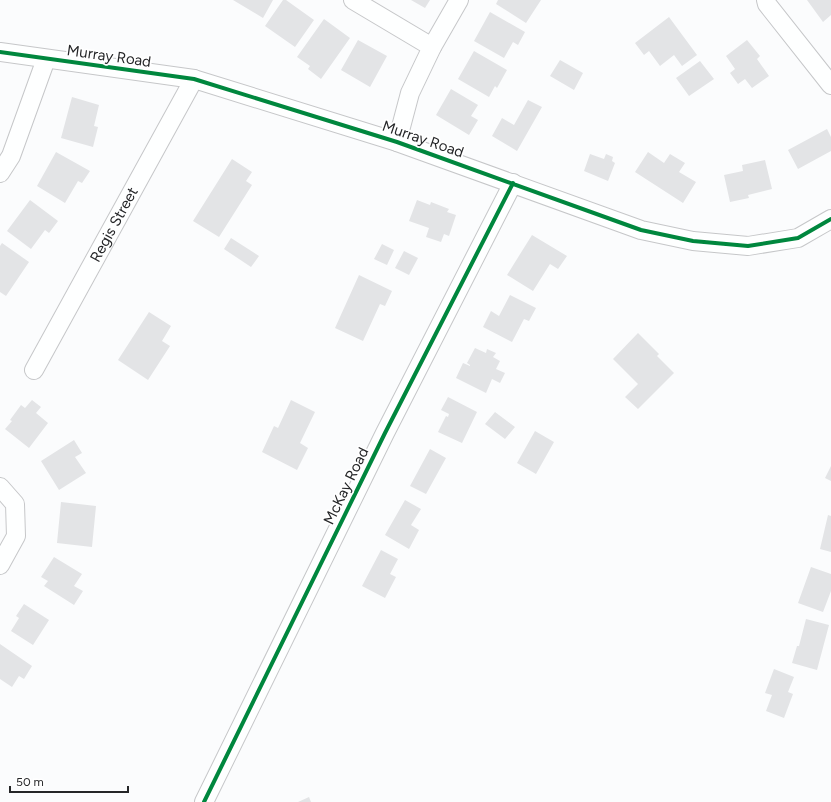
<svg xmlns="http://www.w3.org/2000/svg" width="831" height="802" font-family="Figtree,sans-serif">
<rect width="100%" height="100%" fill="#fbfcfd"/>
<!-- building -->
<path fill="#e3e4e6" d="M233,0H273L263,18Z
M283,0H286L314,20L295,47L265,26Z
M411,0H430L425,8Z
M498,0H541L526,23L496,4Z
M807,0H831V15L823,22Z
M490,12L525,32L518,45L513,42L504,58L474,41Z
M669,17L697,55L682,66L674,55L660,66L649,51L644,55L635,43Z
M324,19L350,38L321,79L308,69L310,66L297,57Z
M358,40L387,56L370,87L341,70Z
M747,40L760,56L757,59L769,76L752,88L745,79L738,84L730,73L735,69L726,56Z
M474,51L507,70L497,88L495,86L489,97L458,79Z
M560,60L583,73L574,90L550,76Z
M700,61L714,79L689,96L676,78Z
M451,89L478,105L471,116L478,120L469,135L436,115Z
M72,97L99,105L94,126L98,127L93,147L61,138Z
M528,100L542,107L517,151L492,136L502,118L514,125Z
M827,129L831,137V151L798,169L788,150Z
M56,152L90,171L82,183L78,181L65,203L37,186Z
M648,152L664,163L670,154L685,163L679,172L696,182L683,203L635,172Z
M590,154L604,159L606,154L613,157L612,161L615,163L608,181L584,171Z
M232,159L252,172L246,181L252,185L219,237L193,221Z
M765,160L772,189L748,195L749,198L730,202L724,175L743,171L742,165Z
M30,200L58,221L49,233L45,230L31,249L7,231Z
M417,200L430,205L431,202L449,209L447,212L456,215L449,236L444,234L441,242L426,237L429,228L409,221Z
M532,235L567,256L558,269L550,264L533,291L507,275Z
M231,238L259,256L251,267L224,249Z
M2,243L29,262L6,296L0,292V246Z
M382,244L394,250L387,265L374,259Z
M404,251L418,258L409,275L395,268Z
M359,275L392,291L385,306L380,304L363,341L335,328Z
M510,295L536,308L529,321L524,319L512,342L483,327L491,311L499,316Z
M149,312L171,326L162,341L170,346L148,380L118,360Z
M638,333L659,354L657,356L674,373L638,409L625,397L638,384L613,359Z
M475,348L486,353L487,349L496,353L493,357L500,361L496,369L505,373L500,383L492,379L486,393L456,378L463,363L470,366V365L467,363Z
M448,397L477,412L462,443L438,432L446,416L448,417L449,414L441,410Z
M32,400L41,407L36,413L48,423L29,448L5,429L12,421L10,420L21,405L25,408Z
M291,400L315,412L300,443L308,448L297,470L262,452L274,426L278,428Z
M495,412L515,427L505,439L485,424Z
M535,431L554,442L536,474L517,463Z
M74,440L82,453L75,457L86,473L59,490L41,461Z
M430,449L446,458L426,494L410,486Z
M831,466V481L825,478Z
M405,500L421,509L411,525L419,530L409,549L385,535Z
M61,502L96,506L92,547L57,543Z
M828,515L831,516V552L820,549Z
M381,550L398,559L390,574L396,577L385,598L362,586Z
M54,557L82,574L74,586L83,591L74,605L44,586L48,581L41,577Z
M811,567L831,574V591L823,612L798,603Z
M24,604L49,620L33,645L11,631L19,618L16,616Z
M806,619L829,625L817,670L792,663L797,646H799Z
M0,644L32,666L24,679L19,676L12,687L0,679Z
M774,669L794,677L788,692L793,694L784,718L766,711L772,695L765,693Z
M309,797L311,802H298Z"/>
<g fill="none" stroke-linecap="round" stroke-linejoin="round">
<!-- street casing -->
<g stroke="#c6c7c9" stroke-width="20">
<g id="street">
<path d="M353,0L432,47"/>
<path d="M766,0L767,4L831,85"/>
<path d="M0,52L194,79L397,142L641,230L693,241L748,246L798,238L831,219"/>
<path d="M397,142L410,93L432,47L459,0"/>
<path d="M0,173L11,156L46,59"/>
<path id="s1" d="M34,370L194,79"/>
<path d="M0,487L15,504L16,536L0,565"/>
<path d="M204,802L385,433L513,183"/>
</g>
</g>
<!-- street -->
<use href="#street" stroke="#feffff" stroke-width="18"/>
<!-- cycleway casing -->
<g stroke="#fff" stroke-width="6">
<path id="cycleway" d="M0,52L194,79L397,142L641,230L693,241L748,246L798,238L831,219
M204,802L385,433L513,183"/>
</g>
<!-- cycleway -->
<use href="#cycleway" stroke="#00873e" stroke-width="4"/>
</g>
<g text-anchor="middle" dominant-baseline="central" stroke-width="3.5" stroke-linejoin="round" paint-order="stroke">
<!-- street labels -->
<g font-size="15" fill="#252628" stroke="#fff">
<text transform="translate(109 56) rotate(8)">Murray Road</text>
<text transform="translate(423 139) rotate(19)">Murray Road</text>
<text stroke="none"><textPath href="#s1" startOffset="166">Regis Street</textPath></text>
<text transform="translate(346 486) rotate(-64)">McKay Road</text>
</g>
</g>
<!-- scale -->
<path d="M10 786v6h118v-6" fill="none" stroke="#252628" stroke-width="2"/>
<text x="16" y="786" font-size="12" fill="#252628" stroke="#ffffff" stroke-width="3" paint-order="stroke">50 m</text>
</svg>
